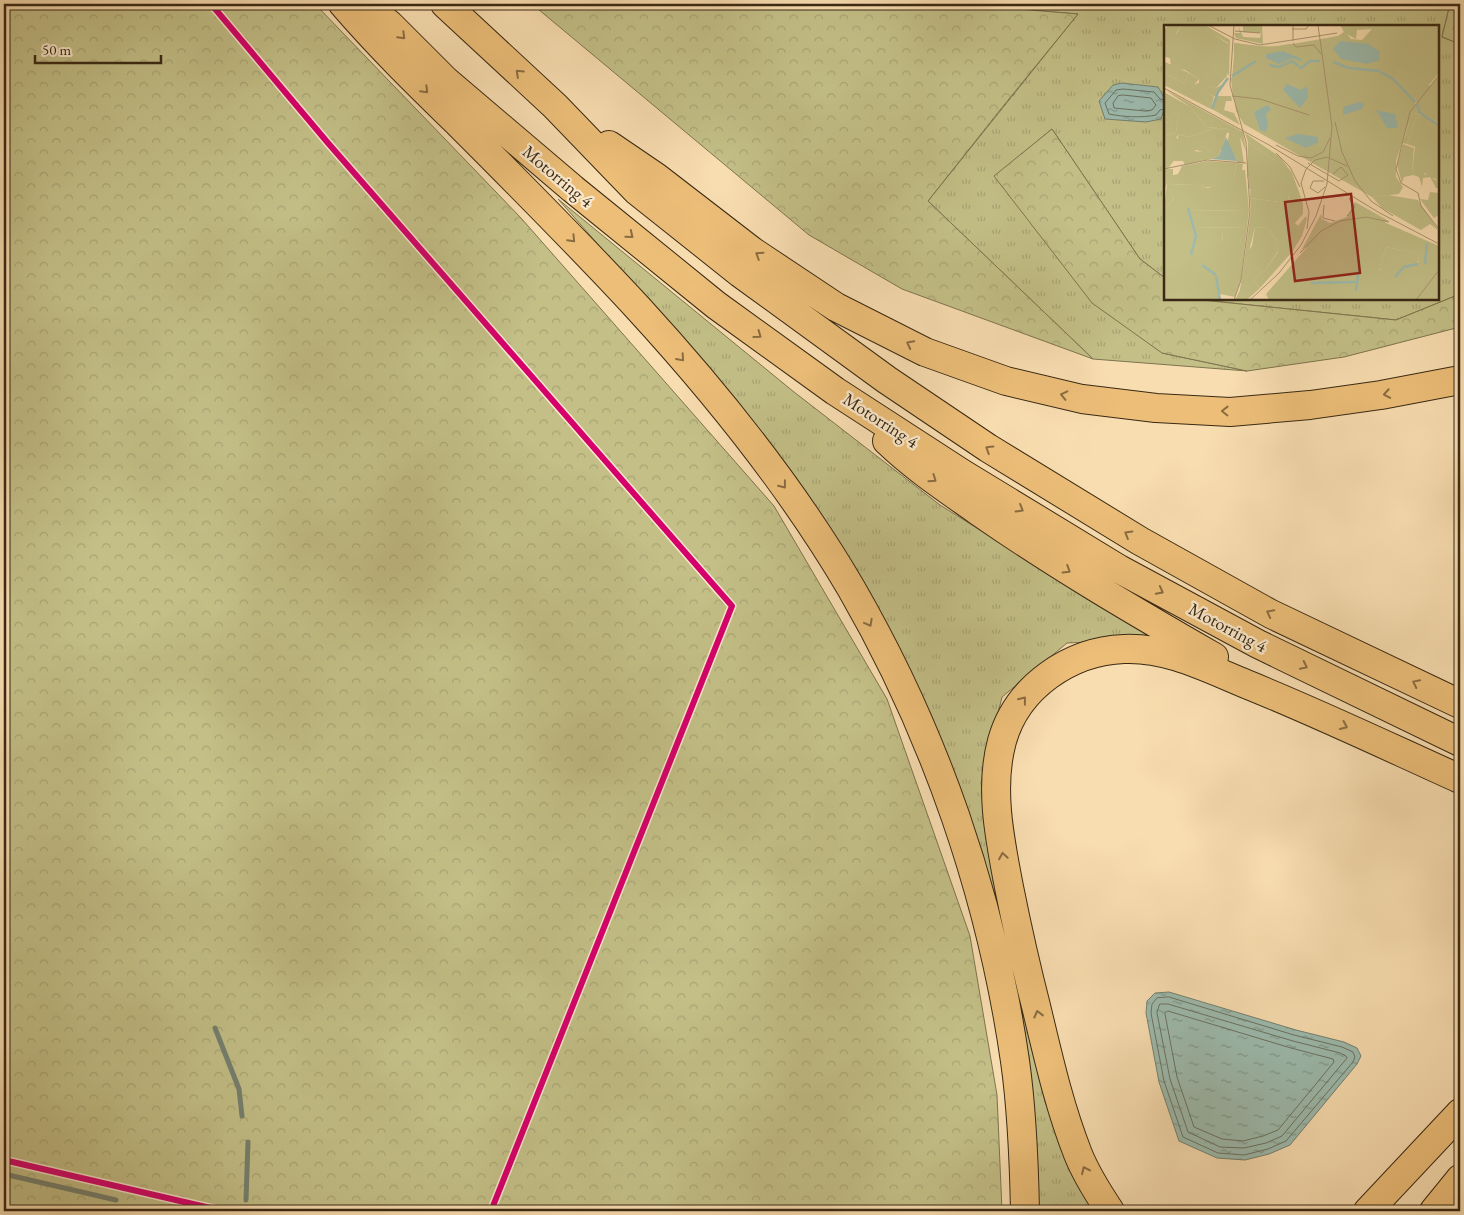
<svg xmlns="http://www.w3.org/2000/svg" width="1464" height="1215" font-family="'EB Garamond',serif">
<defs>
<pattern id="grass-tufts" width="24" height="20" patternUnits="userSpaceOnUse" patternTransform="scale(1.25)"><rect width="24" height="20" fill="#c3bf87"/><path d="M3 7l-1-3M5 7V3M7 7l1-3M15 17l-1-3M17 17v-4M19 17l1-3" fill="none" stroke="#a8a474"/></pattern>
<pattern id="forest-crowns" width="20" height="18" patternUnits="userSpaceOnUse" patternTransform="scale(1.25)"><rect width="20" height="18" fill="#c3bf87"/><path d="M2 6a3 3 0 1 1 6 0M12 15a3 3 0 1 1 6 0" fill="none" stroke="#a8a474"/></pattern>
<pattern id="water-ripples" width="26" height="14" patternUnits="userSpaceOnUse" patternTransform="scale(1.25)"><rect width="26" height="14" fill="#9dbbae"/><path d="M2 4q2-2 4 0t4 0M15 11q2-2 4 0t4 0" fill="none" stroke="#81988c"/></pattern>
</defs>
<rect width="100%" height="100%" fill="#f8ddb0"/>
<filter id="stains"><feTurbulence type="fractalNoise" baseFrequency=".004" numOctaves="4"/><feColorMatrix values="0 0 0 0 .2 0 0 0 0 .09 0 0 0 0 .02 0 0 0 .5 -.17"/></filter>
<radialGradient id="worn" r=".72"><stop offset=".6" stop-color="#630" stop-opacity="0"/><stop offset="1" stop-color="#630" stop-opacity=".3"/></radialGradient>
<!-- grass -->
<path fill="url(#grass-tufts)" stroke="#7e744e" d="M958,4H1450L1442,37L1460,44V294L1396,320L1192,299H1438V26H1165V278L1140,259L1052,129L995,176L1162,353L1247,371L1093,359L928,201L1078,14Z
M558,199L794,392L940,505L1154,639L1067,643L1002,697L981,783L1045,1102L1082,1183L1101,1211H1037V1155L1017,1017L905,664L679,336Z"/>
<!-- forest -->
<path fill="url(#forest-crowns)" stroke="#7e744e" d="M4,4H315L521,218L774,506L887,699L970,936L997,1095L1002,1211H4Z
M532,4H958L1078,14L1000,110L928,201L1093,359L902,289L809,235Z
M1450,4H1460V44L1442,37Z
M1052,129L1140,259L1165,278V299H1192L1396,320L1460,294V327L1344,357L1247,371L1162,353L1092,303L994,176Z"/>
<!-- water -->
<path fill="url(#water-ripples)" stroke="#758170" d="M1122,83L1158,87C1167,101 1166,104 1161,119L1146,122L1105,119L1099,101L1113,85Z
M1169,992L1296,1030L1344,1042L1357,1048L1361,1056L1357,1064L1290,1145L1269,1154L1245,1160L1217,1158L1179,1141L1159,1082L1146,1013L1147,1001L1155,993Z"/>
<g fill="none" stroke-linecap="round" stroke-linejoin="round">
<!-- shore -->
<path stroke="#6b7261" stroke-width="1" d="M1123,95L1151,98L1156,105L1152,110L1145,111L1114,108L1113,103L1118,96Z
M1165,100L1160,99L1154,92L1123,89L1116,90L1105,103L1109,114C1124,117 1141,118 1156,115L1160,110L1165,109
M1169,997L1294,1035L1342,1047L1353,1052L1355,1057L1353,1062L1286,1141L1268,1149L1244,1155L1218,1153L1183,1137L1164,1081L1151,1013L1152,1004L1157,998Z
M1160,1004H1168L1293,1041L1340,1053L1346,1056L1347,1058L1282,1136L1266,1143L1244,1148L1220,1147L1188,1132L1170,1079L1157,1013Z
M1168,1011L1291,1048L1333,1059L1334,1062L1278,1130L1263,1136L1243,1141L1222,1139L1194,1127L1177,1077L1165,1014Z"/>
<!-- stream -->
<path stroke="#758170" stroke-width="5" d="M215,1028L239,1089L242,1116
M4,1174L116,1200
M246,1200L248,1142"/>
<!-- highway casing -->
<g stroke="#392914" stroke-width="30">
<path id="highway" d="M343,4C379,46 418,84 458,123C519,184 580,245 638,308C716,393 793,489 851,588C935,733 991,895 1015,1061C1022,1110 1024,1161 1025,1211
M365,4L390,25L446,81L573,189L716,305L835,391L963,474L1119,569L1258,644L1460,742
M445,4L555,106L637,191L740,273L887,380L988,448L1140,541L1271,614L1460,704
M609,145L656,177L752,251L836,307L925,352L1006,381L1082,399L1156,408L1230,412L1310,405L1381,395L1460,380
M887,441C915,468 947,489 978,511C1054,564 1134,611 1214,657
M1110,1211C1098,1193 1086,1174 1078,1154C1059,1106 1048,1056 1036,1006C1026,967 1017,927 1009,887C1000,840 989,788 1002,741C1017,687 1070,651 1124,649C1167,647 1207,668 1246,684C1318,713 1389,747 1460,779
M1368,1211L1460,1113
M1434,1211L1460,1179"/>
</g>
<!-- highway -->
<use href="#highway" stroke="#ecbe78" stroke-width="28"/>
<!-- cycleway casing -->
<g stroke="#fae9cc" stroke-width="9">
<path id="cycleway" d="M211,4L328,143L732,606L491,1211
M4,1160L223,1211"/>
</g>
<!-- cycleway -->
<use href="#cycleway" stroke="#d6006c" stroke-width="6"/>
</g>
<!-- one-way arrows -->
<defs><path id="oneway-chevron" d="M-2-3.5L2.5 0L-2 3.5" fill="none" stroke-width="1.6" stroke-linecap="round" stroke-linejoin="round" transform="scale(1.25)"/></defs>
<g stroke="#8a6c41">
<use href="#oneway-chevron" transform="translate(402 36) rotate(45)"/>
<use href="#oneway-chevron" transform="translate(519 73) rotate(-137)"/>
<use href="#oneway-chevron" transform="translate(425 90) rotate(45)"/>
<use href="#oneway-chevron" transform="translate(630 235) rotate(39)"/>
<use href="#oneway-chevron" transform="translate(572 239) rotate(46)"/>
<use href="#oneway-chevron" transform="translate(759 255) rotate(-147)"/>
<use href="#oneway-chevron" transform="translate(758 335) rotate(36)"/>
<use href="#oneway-chevron" transform="translate(910 344) rotate(-153)"/>
<use href="#oneway-chevron" transform="translate(681 358) rotate(49)"/>
<use href="#oneway-chevron" transform="translate(1387 394) rotate(170)"/>
<use href="#oneway-chevron" transform="translate(1064 395) rotate(-167)"/>
<use href="#oneway-chevron" transform="translate(1225 411) rotate(-179)"/>
<use href="#oneway-chevron" transform="translate(989 449) rotate(-148)"/>
<use href="#oneway-chevron" transform="translate(933 479) rotate(35)"/>
<use href="#oneway-chevron" transform="translate(783 485) rotate(52)"/>
<use href="#oneway-chevron" transform="translate(1020 509) rotate(31)"/>
<use href="#oneway-chevron" transform="translate(1128 534) rotate(-149)"/>
<use href="#oneway-chevron" transform="translate(1067 570) rotate(32)"/>
<use href="#oneway-chevron" transform="translate(1160 591) rotate(28)"/>
<use href="#oneway-chevron" transform="translate(1270 613) rotate(-152)"/>
<use href="#oneway-chevron" transform="translate(869 623) rotate(62)"/>
<use href="#oneway-chevron" transform="translate(1304 666) rotate(26)"/>
<use href="#oneway-chevron" transform="translate(1416 683) rotate(-154)"/>
<use href="#oneway-chevron" transform="translate(1023 700) rotate(-52)"/>
<use href="#oneway-chevron" transform="translate(1344 726) rotate(25)"/>
<use href="#oneway-chevron" transform="translate(1003 856) rotate(-99)"/>
<use href="#oneway-chevron" transform="translate(1038 1014) rotate(-104)"/>
<use href="#oneway-chevron" transform="translate(1085 1170) rotate(-115)"/>
</g>
<g text-anchor="middle" dominant-baseline="central" stroke-width="4.5" stroke-linejoin="round" paint-order="stroke">
<!-- street labels -->
<g font-size="18" fill="#392914" stroke="#fae9cc">
<text transform="translate(558 176) rotate(40)">Motorring 4</text>
<text transform="translate(881 420) rotate(33)">Motorring 4</text>
<text transform="translate(1228 627) rotate(28)">Motorring 4</text>
</g>
</g>
<!-- overview -->
<g transform="translate(1164 25)">
<rect width="275" height="275" fill="#f8ddb0"/>
<path d="M4,0H17L5,20L0,22V6ZM74,0L79,12L96,13L97,8L79,7V0H98L99,19L72,13L70,8H76ZM176,0H275V48L265,60L240,35L232,56L252,77L232,136V152L239,162L235,169L208,172L80,99L72,86L68,54L71,18L92,22L117,21L174,11L180,7ZM208,4L198,15L187,14L183,9L192,14L193,5ZM0,48L20,58L25,48L35,54L30,60L50,72L47,84L0,60ZM0,64L79,107L82,127L77,114L65,104L43,102L26,82ZM52,71H67L68,76H62L60,85L70,88L76,100L48,84ZM3,86L15,88L12,107L2,111L29,126L39,127L36,136L21,140L19,136H10L11,134L4,144H9V150L14,149L18,141L43,136L73,138L70,153L58,160L39,163L38,159L46,153L30,159L5,160L10,174L0,185L3,158L0,154V98L7,97L1,89ZM248,88L262,91L275,100V105L264,98V96L252,92L243,119L239,118ZM66,106L71,112L73,136L63,118ZM81,108L116,132L128,148L139,178V189L131,198L134,201L142,191L143,194L135,204L125,198L124,204H114L87,185L86,173L123,178L127,166L117,151L85,164V148L89,141L112,136L84,117ZM239,119L250,123L248,147L270,151L269,154L275,156V163H272L266,152L259,153L258,162L255,152L249,150L240,152L238,158L233,140ZM266,167L275,168V190L270,193L256,174L264,175ZM191,177L225,196L138,224L157,189L158,194L166,198L183,192ZM85,185L83,202L31,203L25,186ZM86,198L84,226L88,221L91,202L103,203L111,212L114,226L102,244L89,255L96,263L83,275H71L76,265L81,230L103,229L82,227ZM58,207L76,208L77,219L59,218ZM222,222L256,229L253,239L215,245Z" fill="#c3bf87" fill-rule="evenodd"/>
<path d="M35,0H41L66,15L65,51L62,47L64,18ZM70,18L105,22V27L91,24L77,27L75,33L89,36L70,49ZM125,19L148,21L158,35L143,32L141,25L131,29L119,24L108,27V22ZM1,37L25,48L20,58L0,48ZM73,49L77,51L74,58L76,72L91,74L156,93L155,105L150,112H131V107L151,110L152,103L150,99L131,100L132,90L115,85L112,106L113,86L99,83L97,77L90,75L77,77L90,83L96,105L80,96L69,72L67,53ZM34,58L52,63L61,58L52,72L25,62ZM0,67L26,82L43,102L65,104L76,112L80,138L73,137L70,110L51,103L24,112L15,109L12,113L47,126V134L36,136L38,127L33,125L9,132L3,129L2,111L12,107L15,88L3,87L1,89L8,97L0,98ZM84,117L112,136L117,146L90,141L83,154ZM73,138L79,139L78,145H81L85,185L25,186L31,203L83,202L77,255L71,272L56,269L55,275H0V185L10,174L3,158L0,166V154L5,160L30,159L38,153H46V156L38,159L39,163H44L70,153ZM58,208H75L77,218H59ZM95,147L117,148L130,171H125L123,178L86,173L87,153ZM224,170L254,175L275,206L266,199L257,205L246,199L218,183L208,172ZM87,185L114,192L115,204H124V197L135,204L143,194L138,211L128,227L96,263L89,255L102,244L114,227L111,212L103,203L91,202L85,226L94,223L103,230H81ZM183,195H215L275,221V275H105L102,269L153,211ZM222,222L255,229L254,238L222,231L218,245H215Z" fill="#c3bf87" fill-rule="evenodd"/>
<path d="M51,103L63,107L59,121H62V134L58,133L57,124L55,131L47,134V126L17,120L13,115L15,109L24,112Z" fill="#c3bf87"/>
<path d="M17,0H37L64,19L63,51L52,63L35,59V54L21,45L7,42L6,33L1,32L0,22L5,20L6,12L13,8ZM240,34L266,61L275,51V98L261,90L247,88L253,78L232,56ZM252,92L264,95V98L275,105V156L260,148L259,151L248,147L251,122L243,119Z" fill="#c3bf87"/>
<path d="M176,16L204,19L215,26L216,35L203,39L177,34L169,24ZM119,26L136,33L139,37L128,33L115,39L102,33V29ZM123,59L137,65L143,61L144,73L136,83L119,65ZM195,77L200,79L198,84L179,90V82ZM103,80L107,84L102,89L104,102L101,107L96,105L90,87ZM212,85L231,89L234,103H223ZM134,109L154,112V118L142,123L121,113ZM62,112L73,136L47,134L55,131Z" fill="#9dbbae"/>
<path fill="none" stroke="#9dbbae" stroke-width="2.5" d="M169,37L185,43L215,46L229,54L251,77M105,40L115,42L128,36L137,43L146,36H156M68,51L92,36M253,79L256,88L275,100M48,84L54,67L64,53M24,183L32,211L27,230M261,239L263,218M38,240L52,250M52,251L56,275M231,252L240,242L254,239M147,258L191,257M192,266L195,242"/>
<path fill="none" stroke="#ac9572" stroke-width="1" d="M44,0L71,14L96,20L173,8M70,0L66,60L82,117L86,186L77,255L70,275M129,0V16M128,4H142L145,0M71,6L96,8M129,18L132,22L150,20L157,29M275,50L246,87L232,144L237,158L254,168L257,181L275,204M0,63L105,120L214,187L275,219M68,71L96,74L145,90M171,97L178,127L191,156L207,176L229,191M112,120L134,131L147,133L159,127L166,113M112,128L126,142L136,162M144,138L175,156L184,150L177,142L169,149M0,144L43,135L82,138M160,156H149L146,163L154,168L161,162M160,180L159,193L171,196M183,191L191,182L185,173M143,204L145,187L137,158L142,144L151,135L163,132L183,141M136,228L157,206L176,196L202,192L225,197M86,275L115,248L137,220L152,191L163,159L168,101L154,0M252,275L275,245"/>
<path fill="#8f2418" fill-opacity="0.15" stroke="#8f2418" stroke-width="2.5" d="M187,169L196,248L131,256L121,177Z"/>
<rect width="275" height="275" fill="none" stroke="#392914" stroke-width="2.5"/>
</g>
<!-- margin -->
<rect width="1464" height="1215" fill="none" stroke="#f8ddb0" stroke-width="20"/>
<rect x="5" y="5" width="1454" height="1205" fill="none" stroke="#392914" stroke-width="2.5"/>
<rect x="10" y="10" width="1444" height="1195" fill="none" stroke="#392914"/>
<!-- scale -->
<path d="M35 55v8h126v-8" fill="none" stroke="#392914" stroke-width="2.5"/>
<text x="42" y="55" font-size="15" fill="#392914" stroke="#fae9cc" stroke-width="4" paint-order="stroke">50 m</text>
<rect width="100%" height="100%" filter="url(#stains)"/>
<rect width="100%" height="100%" fill="url(#worn)"/>
</svg>
